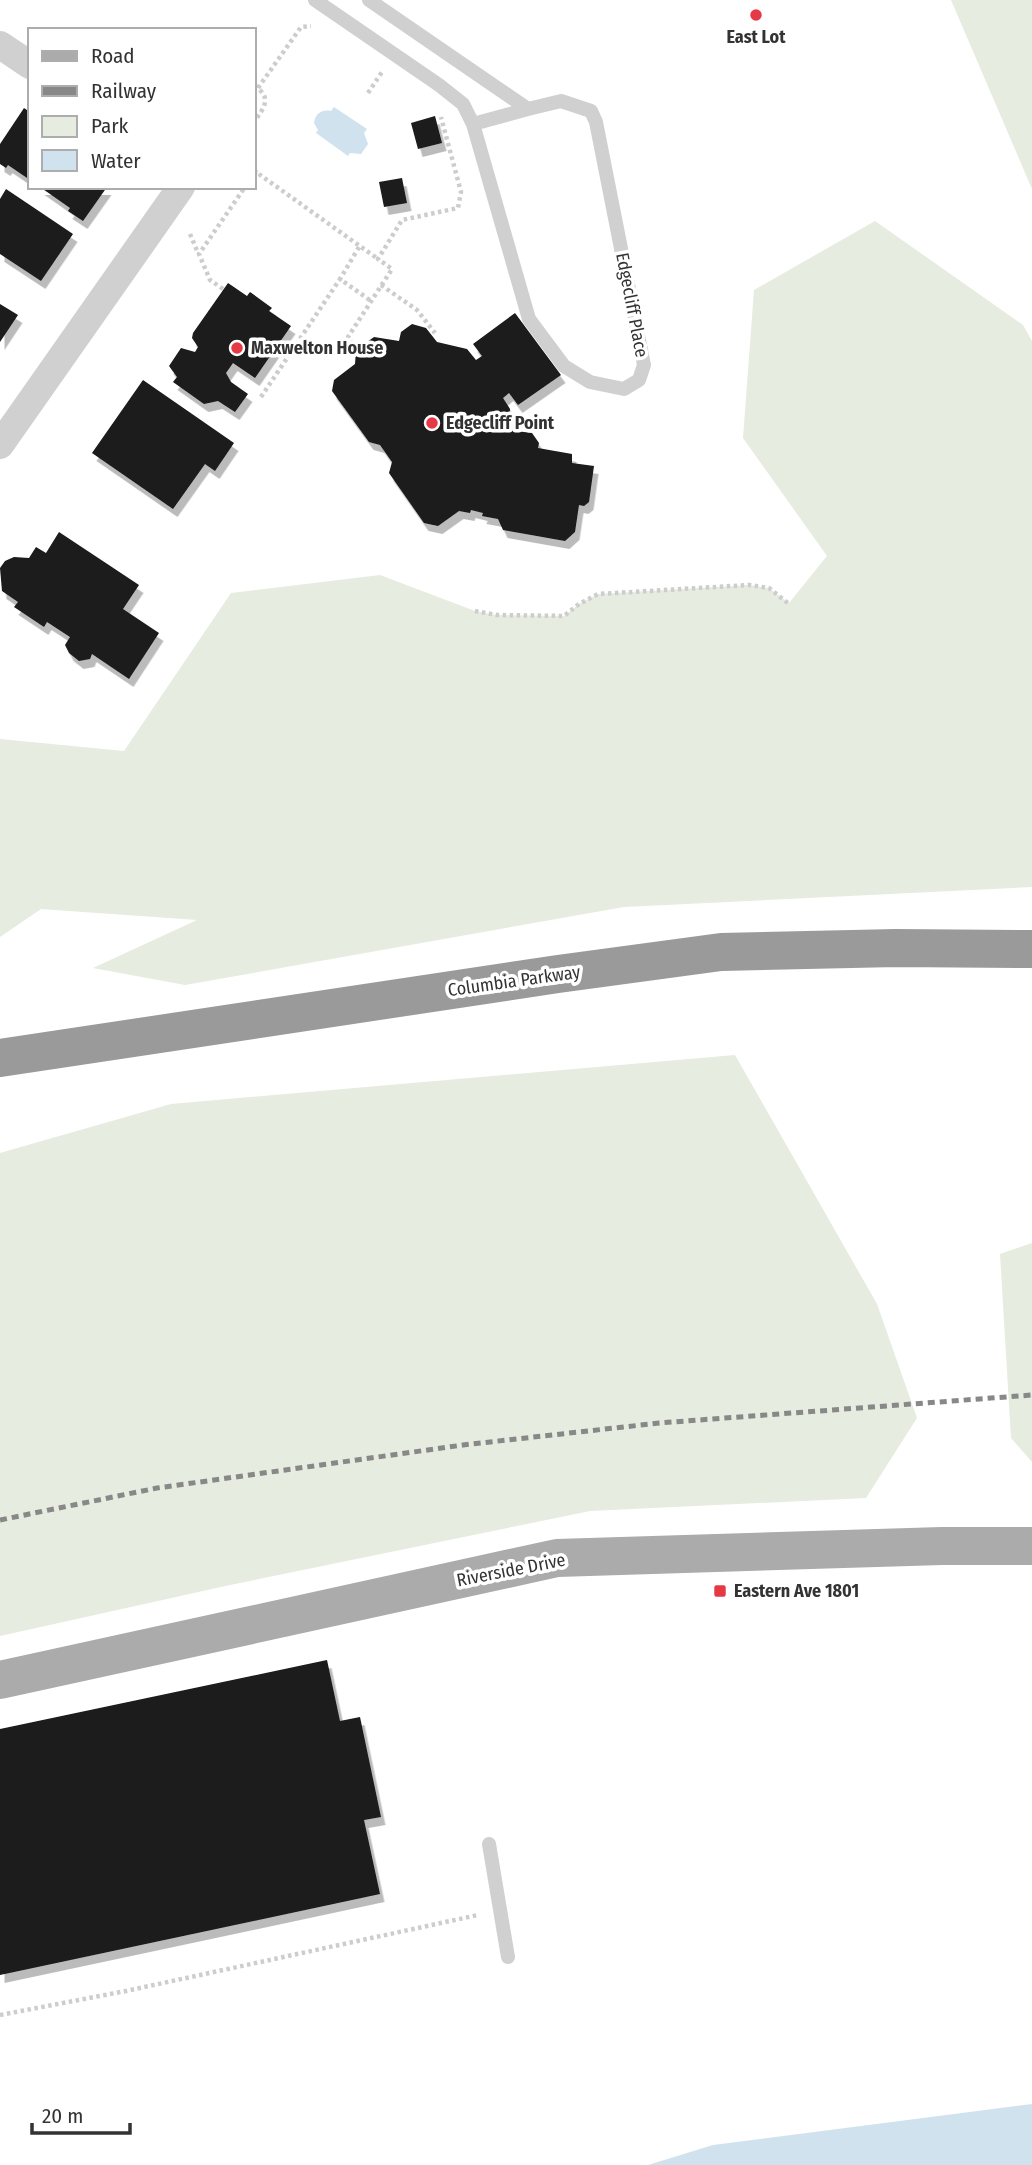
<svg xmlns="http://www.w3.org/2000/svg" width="1032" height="2165" font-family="'Fira Sans Condensed',sans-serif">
<defs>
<filter id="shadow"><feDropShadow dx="4.5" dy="8" stdDeviation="0" flood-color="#0004"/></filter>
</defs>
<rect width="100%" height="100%" fill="#fff"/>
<!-- green -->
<path fill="#e6ecdf" d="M951,0H1032V189Z
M875,221L1023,325L1032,341V887L624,907L185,985L93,968L197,920L41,909L0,937V739L124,751L231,593L380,575L475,611L497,615L564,616L579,604L598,594L749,585L769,588L789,603L827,556L743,438L754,290Z
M735,1055L877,1304L917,1418L866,1498L590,1511L230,1585L0,1636V1153L171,1104Z
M1032,1243V1462L1011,1438L1000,1254Z"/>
<!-- water -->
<path fill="#cfe2ee" d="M334,107L367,129L364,133L368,144L361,154L350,153L348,156L316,133L318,130L314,123C315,114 322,109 331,111Z
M1032,2104V2165H648L713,2145Z"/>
<!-- building -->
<path fill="#1a1a1a" filter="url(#shadow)" d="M24,108L30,112V180L8,165L6,168L0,164V144Z
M435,116L442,143L418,149L411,123Z
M402,178L407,203L384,207L379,182Z
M40,187H107L83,221L68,211L70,208Z
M6,189L73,234L41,281L0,254V199Z
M228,283L247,296L250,292L272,308L269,311L291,326L255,378L233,363L226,373L231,382L248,394L235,412L218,401L204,404L173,382L177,377L169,366L181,348L195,352L198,347L192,338L193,333Z
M0,304L18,315L0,342Z
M515,313L561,375L518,405L509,393L503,398L510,409L508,430L532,433L539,443L538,448L572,454V463L594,466L589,502L584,506L579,505L575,532L565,541L503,530L498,519L482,516L483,513L471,510L470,513L459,511L438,526L424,523L389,473L392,462L380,445L369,442L332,391L334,380L355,364L356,350L374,337L399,341L401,332L412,324L426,328L437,342L467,349L476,360L482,356L473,344Z
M143,380L234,443L215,471L205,464L173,509L92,453Z
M59,532L139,585L123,609L159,633L129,679L92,654L90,659L79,661L69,653L65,645L70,637L47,622L44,627L14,607L18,602L2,591L0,568L5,561L14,557L29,558L36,547L46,553Z
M327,1660L340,1721L360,1717L381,1817L364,1820L380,1894L0,1975V1729Z"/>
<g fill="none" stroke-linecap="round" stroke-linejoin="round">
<!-- path -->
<path stroke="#cdcdcd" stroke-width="4.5" stroke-dasharray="3.5 3.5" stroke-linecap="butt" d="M254,86C273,97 264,108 254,122
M258,88L301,27L311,26
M368,93L382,72
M254,164L256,172
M254,175L256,172L378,259
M190,234L198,253
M359,247L340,279L371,301
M381,285L417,310L435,333
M223,289L210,280L199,254L245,187
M356,350L348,337L392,269L378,259L402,220L458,208L461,192L441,117
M261,397L340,279
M475,611L497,615L564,616L579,604L598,594L749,585L769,588L789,604
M0,2015L126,1991L478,1915"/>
<!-- lane -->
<path stroke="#d0d0d0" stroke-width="14" d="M315,0L439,85L463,104L473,124L529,319L564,366L590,382L624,389L639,380L644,365L596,122L591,111L561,101L528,109L369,0
M473,124L528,109
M489,1844L508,1957"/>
<!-- street -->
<path stroke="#d0d0d0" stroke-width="28" d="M0,45L30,65
M0,445L181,187"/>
<!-- primary -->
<path stroke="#ababab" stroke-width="38" d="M0,1680L557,1558L942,1546H1032"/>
<!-- highway -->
<path stroke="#9a9a9a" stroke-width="38" d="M0,1058L558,974L721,952L896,948L1032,949"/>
<!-- rail -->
<path stroke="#888" stroke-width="5" stroke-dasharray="7 5" stroke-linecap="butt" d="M0,1520L157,1488L463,1445L659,1423L1032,1395"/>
</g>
<!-- markers -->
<g fill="#e63946" stroke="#fff" stroke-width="2.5">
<circle cx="756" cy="15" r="7"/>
<circle cx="237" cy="348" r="7"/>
<circle cx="432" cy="423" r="7"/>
<rect x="713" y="1584" width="14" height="14" rx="3.5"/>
</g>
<g text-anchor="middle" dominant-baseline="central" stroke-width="7" stroke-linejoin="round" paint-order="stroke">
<!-- poi labels -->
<g font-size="18" font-weight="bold" fill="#333" stroke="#fff" text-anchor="start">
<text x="756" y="37" text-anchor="middle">East Lot</text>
<text x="251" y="348">Maxwelton House</text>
<text x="446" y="423">Edgecliff Point</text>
<text x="734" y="1591">Eastern Ave 1801</text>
</g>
<!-- street labels -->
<g font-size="18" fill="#333" stroke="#fff">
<text transform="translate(632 305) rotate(79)">Edgecliff Place</text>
<text transform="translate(514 981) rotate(-8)">Columbia Parkway</text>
<text transform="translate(511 1570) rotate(-11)">Riverside Drive</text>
</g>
</g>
<!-- legend -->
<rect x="28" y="28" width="228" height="161" fill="#ffffff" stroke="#adadad" stroke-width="2"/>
<rect x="42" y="51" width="35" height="10" fill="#ababab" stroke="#adadad" stroke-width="2"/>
<text x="91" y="63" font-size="21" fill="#333333">Road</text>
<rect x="42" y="86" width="35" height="10" fill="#888888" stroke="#adadad" stroke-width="2"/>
<text x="91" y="98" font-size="21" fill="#333333">Railway</text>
<rect x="42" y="116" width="35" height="21" fill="#e6ecdf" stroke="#adadad" stroke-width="2"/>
<text x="91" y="133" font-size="21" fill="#333333">Park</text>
<rect x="42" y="150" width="35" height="21" fill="#cfe2ee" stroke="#adadad" stroke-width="2"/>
<text x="91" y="168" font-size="21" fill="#333333">Water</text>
<!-- scale -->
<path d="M32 2123v10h98v-10" fill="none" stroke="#333333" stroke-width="3.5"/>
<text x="42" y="2123" font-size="21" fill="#333333" stroke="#ffffff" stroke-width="5" paint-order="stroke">20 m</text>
</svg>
